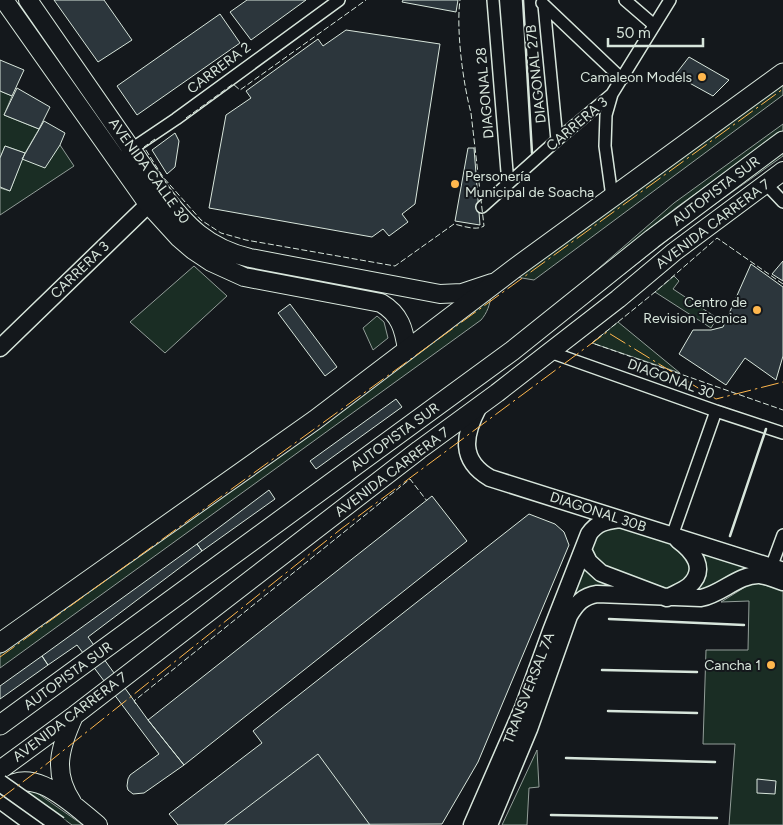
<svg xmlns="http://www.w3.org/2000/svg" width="783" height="825" font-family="Figtree,sans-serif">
<rect width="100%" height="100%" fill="#14181c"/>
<!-- green -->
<path fill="#1a2d24" stroke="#939e99" d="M783,84V95L534,280L516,277Z
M0,91L12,96L4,115L39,129L25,153L5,146L0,158Z
M783,124V131L677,207L584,281L674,203Z
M60,145L74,166L0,215V188L10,191L22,159Z
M783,149V156L697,217L605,289L654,248Z
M194,266L227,296L165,353L130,322Z
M674,276L679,281L673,289L717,318L711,328L655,292Z
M491,295C490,305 487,313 481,320L0,668V654L323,426Z
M377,316L384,322L388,338L373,350L363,328Z
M618,322L680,373L592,343Z
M619,526L678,545L690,557L691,574L671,590L607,567L599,562L591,549C598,532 601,530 619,526Z
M703,554L755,569L716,588L697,592C704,579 707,568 703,554Z
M583,565L620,585L571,600Z
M753,582L783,590V825H729L735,744H703L706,650H748L749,601L721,602Z
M537,750L539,787L529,788L527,825H502Z
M33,790L83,825H72L27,792Z"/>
<!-- building -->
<path fill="#2c363c" stroke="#d8e6dc" d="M54,0H104L132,40L98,62Z
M247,0H306L251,40L230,12Z
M403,0H458L456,12L402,2Z
M220,14L240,43L137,115L117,86Z
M346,30L440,44L415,204L402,214L408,222L389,236L383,229L372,237L209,208L226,115L251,98L246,91L318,39L323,46Z
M689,57L729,80L713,96L675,75Z
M0,60L24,70L12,96L0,91Z
M17,88L50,107L39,129L4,115Z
M44,121L65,133L60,145L45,168L22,159Z
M175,133L179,141L175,167L167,174L152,150Z
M5,146L25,153L10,191L0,187V158Z
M468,148H474L480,225L455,221Z
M783,261V281L772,274Z
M751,264L783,287V356L776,380L745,358L726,385L679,354L693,330H711L723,327Z
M290,304L337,367L325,376L278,313Z
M396,399L402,407L316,469L310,461Z
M269,490L275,499L202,551L197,544Z
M432,496L467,541L184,765L148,720Z
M529,514L555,524L564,532L569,545L478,762L442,824L178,825L169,814L262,743L253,731Z
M197,544L202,551L88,637L148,720L184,765L144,793L133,794L128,790L127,786L128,779L130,775L159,754L77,645L48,665L42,656Z
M42,656L48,665L0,699V686Z
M318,754L370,825H224Z
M757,779L776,781L775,794L757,793Z"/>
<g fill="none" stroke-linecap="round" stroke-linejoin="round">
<!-- minor casing -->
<g stroke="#d8e6dc" stroke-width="14">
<path id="minor" d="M493,0L508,184
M625,0L654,25
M542,3L622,79
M544,5L557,140
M127,152L176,119L339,0
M765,183L783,202
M612,197L605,146L606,115L612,94
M482,207L557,140L612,94L670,0
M550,352L716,411L783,433
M672,536L716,411
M769,573L783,535"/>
</g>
<!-- secondary casing -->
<g stroke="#d8e6dc" stroke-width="19">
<path id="secondary" d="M0,348L157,196
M478,408C464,435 459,460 490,478L781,570
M583,550L589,562L601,573L667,598C674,594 683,591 689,586C708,569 693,551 678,540
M0,800L34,825
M472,825L523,708L551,631L589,534C597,522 607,521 620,519
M489,825L529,729L569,616C576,604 583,596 597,594L701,598C722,594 738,574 760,575C768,576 776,580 783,582"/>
</g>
<!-- primary casing -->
<g stroke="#d8e6dc" stroke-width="20">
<path id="primary" d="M4,0L148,204L179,238L193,250L211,262L244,277L381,303C400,314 404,329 407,350
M28,0L161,192C186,226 208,248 250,258L440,294L462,293L492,283
M0,770L75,715L419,450L497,393L618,299L674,252L783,171
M0,794C29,759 74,806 98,825
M72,802C52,772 60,747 74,716"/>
</g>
<!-- trunk casing -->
<g stroke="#d8e6dc" stroke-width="21">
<path id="trunk" d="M0,643L315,420L515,268L783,73
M0,725L512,351L652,239L783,141"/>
</g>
<!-- minor -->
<use href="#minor" stroke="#14181c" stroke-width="11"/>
<!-- secondary -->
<use href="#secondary" stroke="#14181c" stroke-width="16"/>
<!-- primary -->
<use href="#primary" stroke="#14181c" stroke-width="18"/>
<!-- trunk -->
<use href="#trunk" stroke="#14181c" stroke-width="19"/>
<!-- secondary-bridge casing -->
<g stroke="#d8e6dc" stroke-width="19" stroke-linecap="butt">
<path id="secondary-bridge" d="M0,783L59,825"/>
</g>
<!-- secondary-bridge -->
<use href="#secondary-bridge" stroke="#14181c" stroke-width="16"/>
<!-- fence -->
<path stroke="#d8e6dc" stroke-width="1" stroke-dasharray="6 2.5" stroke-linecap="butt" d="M186,118L233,84L240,90L366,0
M155,139L144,147L163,177L201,220L221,233L246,240L395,266L454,224C463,226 476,231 484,226L471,113C463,83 456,30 460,0
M783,284L717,238L655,292L592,343L783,410
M136,704L134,701L410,479L427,501"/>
<!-- wall -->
<path stroke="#d8e6dc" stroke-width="2.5" d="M523,0L532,153
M730,536L766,429
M609,619L744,625
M602,670L697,672
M608,711L697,713
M566,758L715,762
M551,815L717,818"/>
<!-- power -->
<path stroke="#ffb74d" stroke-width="1" stroke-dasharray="18 4 2.5 4" stroke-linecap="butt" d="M0,657L783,89
M0,799L44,766L341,529L607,332L716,399L783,382"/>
</g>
<!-- markers -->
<g fill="#ffb74d" stroke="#14181c" stroke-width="2">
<circle cx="702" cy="77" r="5"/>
<circle cx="455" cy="184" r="5"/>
<circle cx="757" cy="310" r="5"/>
<circle cx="771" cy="665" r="5"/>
</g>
<g text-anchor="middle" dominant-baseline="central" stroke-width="4" stroke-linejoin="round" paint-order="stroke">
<!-- street labels -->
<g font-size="14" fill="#d8e6dc" stroke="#14181c">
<text transform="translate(219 68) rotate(-37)">CARRERA 2</text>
<text transform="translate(536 74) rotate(-96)">DIAGONAL 27B</text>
<text transform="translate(485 93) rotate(-95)">DIAGONAL 28</text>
<text transform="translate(577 124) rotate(-40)">CARRERA 3</text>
<text transform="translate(149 171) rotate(54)">AVENIDA CALLE 30</text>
<text transform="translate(716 191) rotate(-37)">AUTOPISTA SUR</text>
<text transform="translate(713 224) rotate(-37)">AVENIDA CARRERA 7</text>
<text transform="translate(80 270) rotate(-44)">CARRERA 3</text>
<text transform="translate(671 379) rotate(20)">DIAGONAL 30</text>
<text transform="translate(395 437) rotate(-36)">AUTOPISTA SUR</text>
<text transform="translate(392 472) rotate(-37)">AVENIDA CARRERA 7</text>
<text transform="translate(598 512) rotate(18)">DIAGONAL 30B</text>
<text transform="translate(68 676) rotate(-36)">AUTOPISTA SUR</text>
<text transform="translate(529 688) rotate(-69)">TRANSVERSAL 7A</text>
<text transform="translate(70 717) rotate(-37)">AVENIDA CARRERA 7</text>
</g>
<!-- poi labels -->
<g font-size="14" fill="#d8e6dc" stroke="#14181c" text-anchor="end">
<text x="692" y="77">Camaleon Models</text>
<text x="465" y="176" text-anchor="start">Personería<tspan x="465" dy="16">Municipal de Soacha</tspan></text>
<text x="747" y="302">Centro de<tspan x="747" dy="16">Revision Tecnica</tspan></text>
<text x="761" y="665">Cancha 1</text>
</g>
</g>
<!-- scale -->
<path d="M608 38v8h95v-8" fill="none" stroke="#d8e6dc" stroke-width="2.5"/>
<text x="616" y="38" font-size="15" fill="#d8e6dc" stroke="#14181c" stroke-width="4" paint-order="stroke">50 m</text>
</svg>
